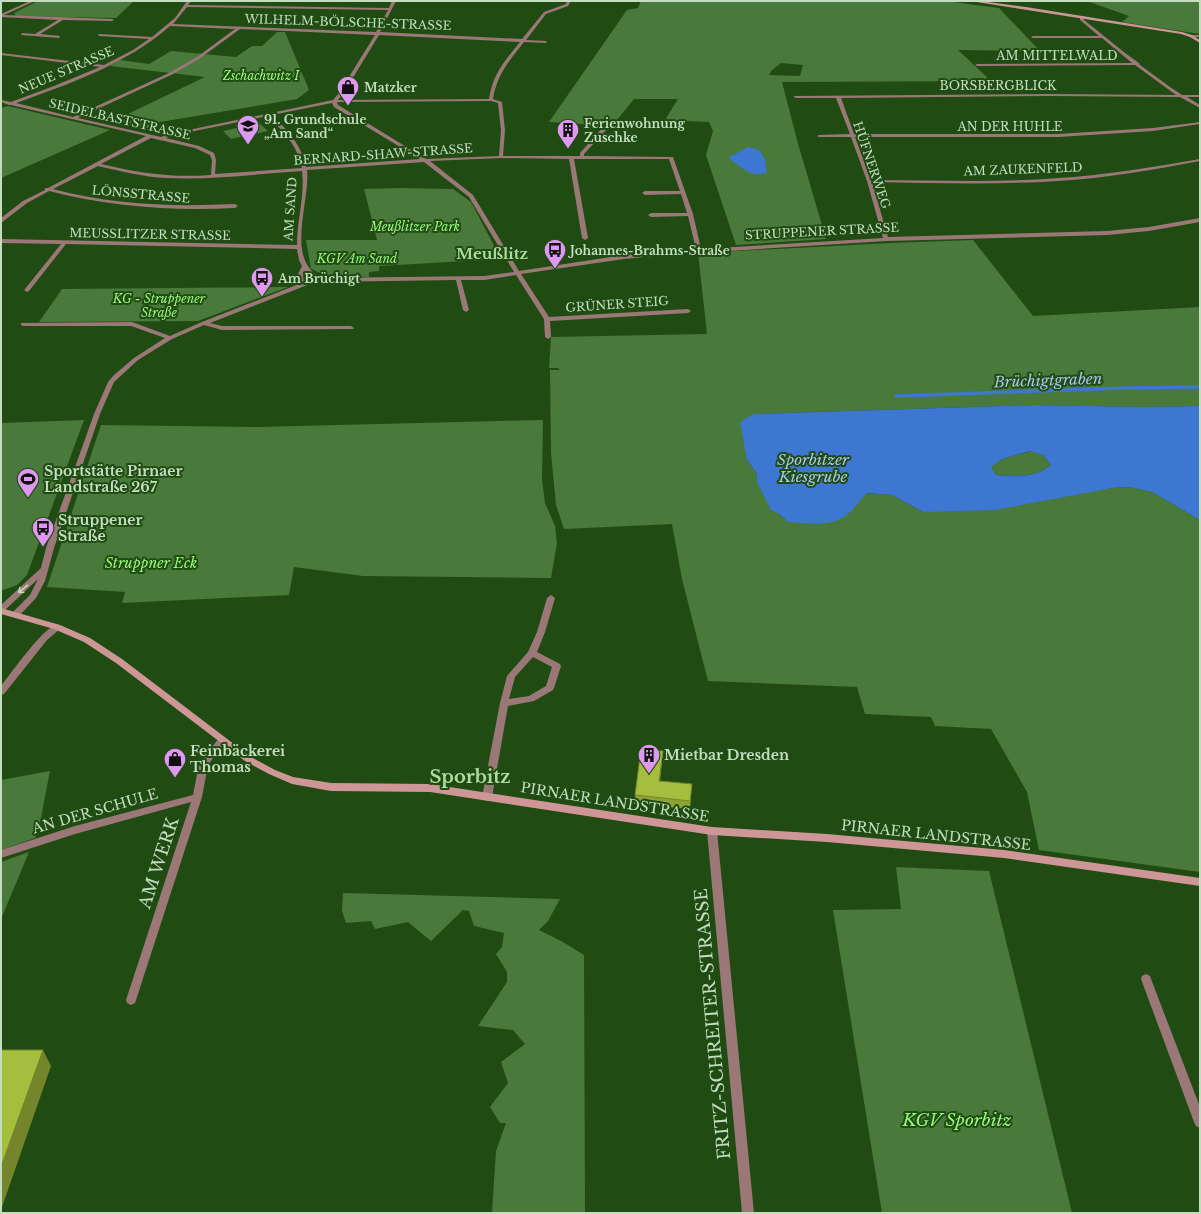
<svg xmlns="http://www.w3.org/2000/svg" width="1201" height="1214" font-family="'Libre Baskerville',serif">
<rect width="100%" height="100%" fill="#204c13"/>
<!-- green -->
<path fill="#49793b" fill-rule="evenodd" d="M38,1H134L116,18L16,16L14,13Z
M641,1H945L999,8L1040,51L958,50L991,81L782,82L797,140L826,239L736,245L706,155L713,131L709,122L665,120L678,99H634L612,126L549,122L627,10L638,8ZM781,63L803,65L800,76L769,75L771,71Z
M1087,1H1200V34L1122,22L1129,16Z
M277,32H285L309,90L297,99L160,122L145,130L111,122L205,77L110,66L120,60L149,64L171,51L236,57L252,46H262Z
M8,106L110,130L1,178V108Z
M259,123L268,131L231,139L223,131Z
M400,188L453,189L471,202L501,259L379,266V271L369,272V277L325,275L311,269L306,240H377L364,189Z
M973,240L1033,316L1200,307V406L1145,407L1034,405L754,414L747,460L757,474V482L778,513L788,522L848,514L858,501L867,493L892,495L923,512L1112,488L1129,487L1152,492L1200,520V872L1039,850L1027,792L991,729L935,726L931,717L865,714L857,687L708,681L682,579L672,524L564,529L556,505L551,453L550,370H560L558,368H549L551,337L707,334L698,253L891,243Z
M288,287L198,321L39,322L62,289Z
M84,420L27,575L17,585L1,591V423Z
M543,420L542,479L545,503L555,526L557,543L551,578L363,576L294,567L289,595L122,603L125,592L47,587L101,425L257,427Z
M1031,451L1043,455L1051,465C1035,478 1016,477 996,475L990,467L1002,459Z
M50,771L40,823L35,838L1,850V780Z
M29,852L1,919V862Z
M896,867L989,871L1072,1213H882L833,910L901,909Z
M343,893L560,899L548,921L539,930L563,942L584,955L585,1213H492L496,1151L506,1123H500L490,1107L508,1083L501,1062L525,1044L513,1030L478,1026L507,982V972L496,954L502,947L504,933L474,926L469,911L463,910L431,941L408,922L375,929L371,921L346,923L342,911Z"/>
<!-- water -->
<path fill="#3d77d2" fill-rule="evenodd" d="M748,147L759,150L765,159L767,172C751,180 740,165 728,158Z
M1034,405L1145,407L1200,406V520L1152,492L1129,487L1112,488L995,510L923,512L892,495L867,493C860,500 855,508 848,514C831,528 808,523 788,522L778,513L771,510L757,482V474L747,460L740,422L754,414ZM1030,451L1043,455L1051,465C1035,478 1016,477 996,475L991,467L1002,459Z"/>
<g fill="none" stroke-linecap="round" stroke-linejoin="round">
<!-- stream -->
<path stroke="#3d77d2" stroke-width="3.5" d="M896,396L1125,388L1200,387"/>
<!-- street -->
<path fill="#9b7877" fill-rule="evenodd" d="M30,1H35L4,15L112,19L114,20L112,21L63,20L40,34L60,36L59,38L21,35L22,33L35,34L58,20L1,17V14Z
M187,1H191L188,5L389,8L392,1H396L380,32L522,39L544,12L566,4L567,1H571L568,6L546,14L526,40L546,41L547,43L524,42C509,61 497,74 493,99L502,102L505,130L503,156H580V153L604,126H608V128L584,154V156L673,157L693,214L701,249L883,238L867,181L851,137H819L817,136L819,135L850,134L836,98H796L794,97V96L1049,94L1176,95L1135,65L977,66L975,65L977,64L1132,63L1102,38H1033L1031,37L1033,36H1099L1080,20V18L1083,16L1085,17L1083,19L1125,53L1139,63L1140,65L1170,87L1182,95H1200V97H1187L1200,105V108L1180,97L1049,96L841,98L854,134H1058L1153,128L1200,122V124L1153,131L1058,137H855L871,180C934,180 996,183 1059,178C1106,175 1153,167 1200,159V161C1153,170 1106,178 1058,181C996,185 934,183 872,182L888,237L1107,231L1149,227L1200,218V222L1149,231L1107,235L886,241L664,255L624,259L521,274L549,317L688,309L691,311L688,313L550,321L551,337L548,339L545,337L544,319L516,275L484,280H461L469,310L466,312L463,310L456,280L319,282L310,284L210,323L222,326H351L354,328L353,329L222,330L204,325L172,339L138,360L114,382L100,414L54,548L45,581L36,598L18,617H12L11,615L12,613L30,595L38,579L4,611L1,612V605L41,568L46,548L94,414L108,382L114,375L134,358L165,338L131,326H23L21,325V323L132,322L170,336L202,322L299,284L297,276L302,266L299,260L297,249L66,244L29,291L27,292L24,290L25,289L61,244L1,243V239L297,245C297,220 305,196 302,171C257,174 212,180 167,178C143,177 120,171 98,166L53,189C113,205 173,207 235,204L238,206L235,208C172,211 111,207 49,191L27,203L1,223V218L23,201L45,190V188H48L146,136L11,105H9L1,102V100L11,102L54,86L100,67L1,55V53L104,65L133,50L149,39L99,36L98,34L152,37L175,18ZM187,7L388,10L376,32L173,24ZM170,26L235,29L197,57L169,73L73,117L16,103C69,84 127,64 170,26ZM240,29L375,35L339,93L333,100L169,134L161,137L78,118L171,75L199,59ZM379,35L520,42C505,61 493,73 489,99L338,100L343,94ZM491,101L498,103L501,130L499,156L426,159L338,105L337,102ZM332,103L334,107L420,159L306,167C301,144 289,132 272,115ZM268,116C284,133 297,144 302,168L215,174L216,160L214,153L199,146L166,138L170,136ZM151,138L195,148L210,155L212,160L211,175C172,178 139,173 101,164ZM501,158L569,159L582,238L585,240L588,238L574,159H669L680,191H645L642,193L645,195L681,194L687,213H651L648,215L651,217L688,216L696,249L624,255L519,271L473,195L430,161ZM424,162L469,197L514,272L484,276L320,278C317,276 313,273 311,270C290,247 310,199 307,170ZM305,271L306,272L315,279L304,282L303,276Z
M1190,35H1200V37H1191Z
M551,595L555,598L545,632L537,652L560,664L561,666L554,688L553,690L534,701L508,706L492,797L490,800L487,801L484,800L482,797L500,703L507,676L528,652L537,632L547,598ZM533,657L552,667L546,686L529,696L509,699L515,677Z
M57,624L61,627L60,629L47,640L4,694L1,695V686C12,672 42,629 57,624Z
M222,737L225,738L226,740L208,765L202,797L136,1000L135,1003L131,1005L127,1003L126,1000L191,802L75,834L1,858V850L75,826L193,795L199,764L219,738Z
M712,827L715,828L717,831L754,1213H742L707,831L709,828Z
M1146,974L1150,976L1151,979L1200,1107V1128L1196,1126L1194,1122L1141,979L1142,976Z"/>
<!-- secondary -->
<path fill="#ce9696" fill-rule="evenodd" d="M970,1H980L1026,7L1182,32L1192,35L1200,40V43L1190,37L1181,34Z
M1,608L60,625L90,638L122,659L251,757L275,770L293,777L331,783L430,784L712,827L827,834L1004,850L1200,878V886L1004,858L827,842L712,835L430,792L331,791L292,784L269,774L245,761L116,663L84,642L54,629L1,614Z"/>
</g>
<!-- wall -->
<path fill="#8fa335" d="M663,751L660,781L692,784L690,809L634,804L635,795Z"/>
<!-- shaded-wall -->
<path fill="#74852b" d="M663,751L662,760L659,789V781Z
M43,1050L51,1066L1,1210V1167Z"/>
<!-- building -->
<path fill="#a6be3e" stroke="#74852b" d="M641,750L663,751L659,781L692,784L690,801L635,795Z
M1,1050H43L1,1167Z"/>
<!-- one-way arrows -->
<defs><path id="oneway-shaft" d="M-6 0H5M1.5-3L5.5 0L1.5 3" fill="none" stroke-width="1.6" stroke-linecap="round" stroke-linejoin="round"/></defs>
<use stroke="#c4ddbe" href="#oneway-shaft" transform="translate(23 589) rotate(141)"/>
<!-- icons -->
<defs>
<g id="shop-pin" transform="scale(1.15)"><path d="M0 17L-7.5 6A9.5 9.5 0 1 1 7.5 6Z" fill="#df98f1" stroke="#204c13"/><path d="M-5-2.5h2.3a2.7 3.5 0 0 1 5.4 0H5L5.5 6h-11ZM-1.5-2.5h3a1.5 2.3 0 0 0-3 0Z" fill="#111"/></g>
<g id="school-pin" transform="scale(1.15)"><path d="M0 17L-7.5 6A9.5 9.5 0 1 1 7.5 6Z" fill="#df98f1" stroke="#204c13"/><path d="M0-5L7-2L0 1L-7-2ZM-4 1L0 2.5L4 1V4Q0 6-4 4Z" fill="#111"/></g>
<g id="building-pin" transform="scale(1.15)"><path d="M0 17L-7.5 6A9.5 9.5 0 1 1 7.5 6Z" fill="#df98f1" stroke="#204c13"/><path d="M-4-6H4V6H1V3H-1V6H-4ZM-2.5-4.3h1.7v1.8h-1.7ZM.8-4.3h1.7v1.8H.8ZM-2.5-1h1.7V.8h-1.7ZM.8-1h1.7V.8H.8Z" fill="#111"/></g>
<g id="bus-pin" transform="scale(1.15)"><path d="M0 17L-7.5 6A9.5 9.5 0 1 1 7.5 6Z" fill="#df98f1" stroke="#204c13"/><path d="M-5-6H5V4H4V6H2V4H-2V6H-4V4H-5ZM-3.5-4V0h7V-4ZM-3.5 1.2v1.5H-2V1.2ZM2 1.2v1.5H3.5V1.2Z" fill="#111"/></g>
<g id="stadium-pin" transform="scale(1.15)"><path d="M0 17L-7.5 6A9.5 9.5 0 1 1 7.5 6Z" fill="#df98f1" stroke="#204c13"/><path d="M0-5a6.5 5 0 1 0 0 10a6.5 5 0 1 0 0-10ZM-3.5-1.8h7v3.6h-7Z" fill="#111"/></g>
</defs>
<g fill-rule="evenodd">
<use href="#shop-pin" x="348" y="87"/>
<use href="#school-pin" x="248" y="126"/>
<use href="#building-pin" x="568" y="130"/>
<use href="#bus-pin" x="555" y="250"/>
<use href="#bus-pin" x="262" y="278"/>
<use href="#stadium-pin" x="28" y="479"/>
<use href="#bus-pin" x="43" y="528"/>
<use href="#building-pin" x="649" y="755"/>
<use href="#shop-pin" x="175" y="759"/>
</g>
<g text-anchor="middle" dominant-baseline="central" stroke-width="4" stroke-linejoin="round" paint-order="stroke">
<!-- far-street labels -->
<g font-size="12" fill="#c4ddbe" stroke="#204c13">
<text transform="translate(348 22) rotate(2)">WILHELM-BÖLSCHE-STRASSE</text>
<text x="1057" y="55">AM MITTELWALD</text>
<text transform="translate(66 70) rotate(-23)">NEUE STRASSE</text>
<text x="998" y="85">BORSBERGBLICK</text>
<text transform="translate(120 119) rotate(13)">SEIDELBASTSTRASSE</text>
<text x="1010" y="126">AN DER HUHLE</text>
<text transform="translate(383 154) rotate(-4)">BERNARD-SHAW-STRASSE</text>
<text transform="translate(872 165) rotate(71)">HÜFNERWEG</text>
<text transform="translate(1023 169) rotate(-2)">AM ZAUKENFELD</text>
<text transform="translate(141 194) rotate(5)">LÖNSSTRASSE</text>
<text transform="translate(290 209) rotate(-86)">AM SAND</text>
<text transform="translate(822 231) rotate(-3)">STRUPPENER STRASSE</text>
<text transform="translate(150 234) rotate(1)">MEUSSLITZER STRASSE</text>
<text transform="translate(617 304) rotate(-4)">GRÜNER STEIG</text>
</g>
<!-- far-park labels -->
<g font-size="12" font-style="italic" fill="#99f87e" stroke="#204c13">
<text x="261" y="75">Zschachwitz I</text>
<text x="415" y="226">Meußlitzer Park</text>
<text x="357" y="258">KGV Am Sand</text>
<text x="159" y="298">KG - Struppener<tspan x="159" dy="14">Straße</tspan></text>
</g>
<!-- far-poi labels -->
<g font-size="12" font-weight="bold" fill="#c4ddbe" stroke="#204c13" text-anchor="start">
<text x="364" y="87">Matzker</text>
<text x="264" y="119">91. Grundschule<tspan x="264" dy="14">„Am Sand“</tspan></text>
<text x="584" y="123">Ferienwohnung<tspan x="584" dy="14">Zuschke</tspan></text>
<text x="570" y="250">Johannes-Brahms-Straße</text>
<text x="278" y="278">Am Brüchigt</text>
</g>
<!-- poi labels -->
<g font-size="14" font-weight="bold" fill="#c4ddbe" stroke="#204c13" text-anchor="start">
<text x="44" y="471">Sportstätte Pirnaer<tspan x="44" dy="16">Landstraße 267</tspan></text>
<text x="58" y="520">Struppener<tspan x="58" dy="16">Straße</tspan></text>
<text x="190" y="751">Feinbäckerei<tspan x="190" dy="16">Thomas</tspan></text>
<text x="664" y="755">Mietbar Dresden</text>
</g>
<!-- park labels -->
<g font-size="14" font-style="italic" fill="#99f87e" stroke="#204c13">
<text x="151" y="563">Struppner Eck</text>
</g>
<!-- street labels -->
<g font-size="14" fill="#c4ddbe" stroke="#204c13">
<text transform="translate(615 802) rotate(9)">PIRNAER LANDSTRASSE</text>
<text transform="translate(95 811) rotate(-16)">AN DER SCHULE</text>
<text transform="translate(936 835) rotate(6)">PIRNAER LANDSTRASSE</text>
</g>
<!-- far-district labels -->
<g font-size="15" font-weight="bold" fill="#abdd9e" stroke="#204c13">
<text x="492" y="253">Meußlitz</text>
</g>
<!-- water labels -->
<g font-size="15" font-style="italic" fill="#a9c7f5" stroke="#204c13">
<text transform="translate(1048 380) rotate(-2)">Brüchigtgraben</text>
<text x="813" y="459">Sporbitzer<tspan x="813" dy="17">Kiesgrube</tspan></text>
</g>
<!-- near-street labels -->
<g font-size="17" fill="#c4ddbe" stroke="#204c13">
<text transform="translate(159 863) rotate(-72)">AM WERK</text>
<text transform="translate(713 1024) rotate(-95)">FRITZ-SCHREITER-STRASSE</text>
</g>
<!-- near-park labels -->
<g font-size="17" font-style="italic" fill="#99f87e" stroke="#204c13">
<text x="957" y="1120">KGV Sporbitz</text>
</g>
<!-- district labels -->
<g font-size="18" font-weight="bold" fill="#abdd9e" stroke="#204c13">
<text x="470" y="777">Sporbitz</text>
</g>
</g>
<!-- border -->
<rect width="1201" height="1214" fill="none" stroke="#c4ddbe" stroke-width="4"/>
</svg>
